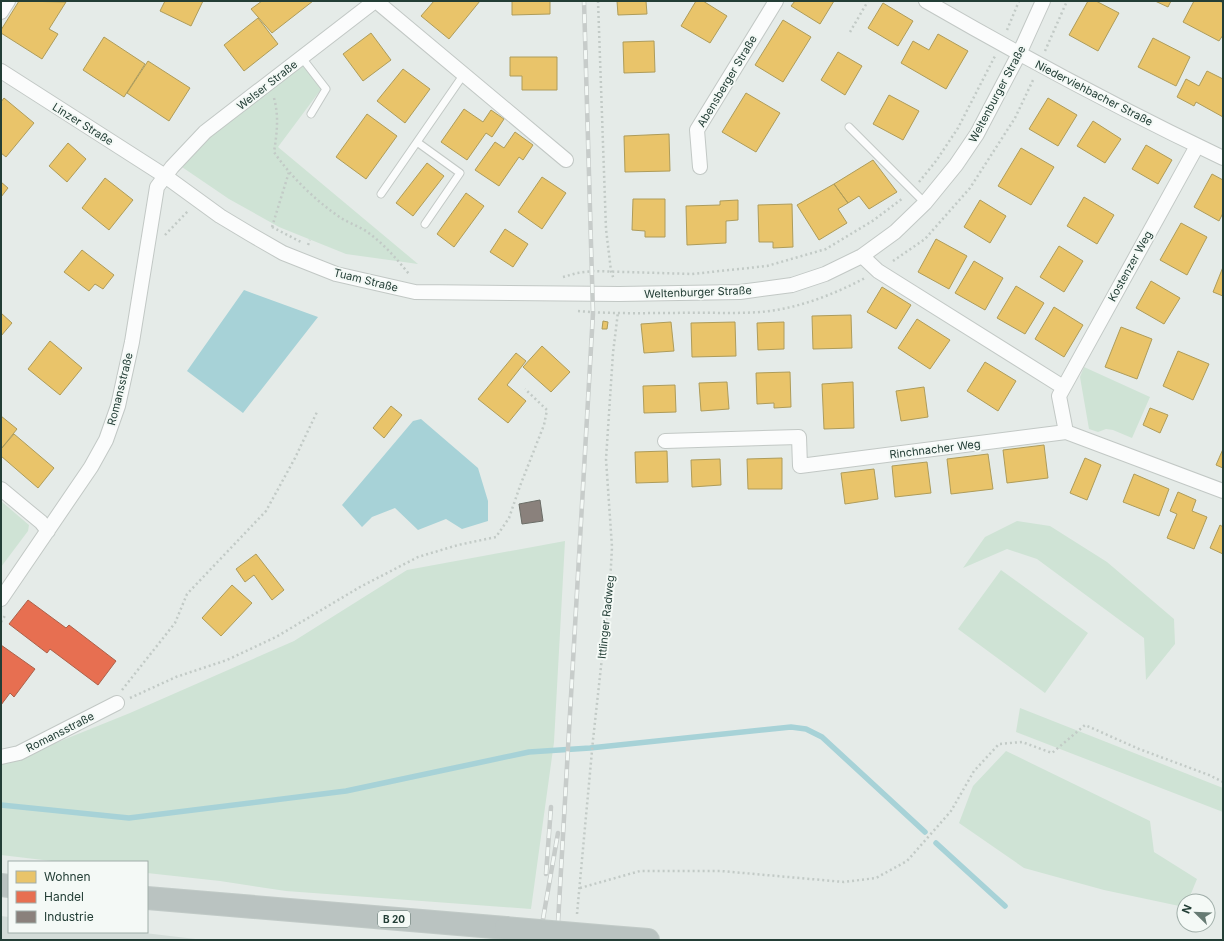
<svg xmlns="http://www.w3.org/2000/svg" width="1224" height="941" font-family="Inter,sans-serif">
<rect width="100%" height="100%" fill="#e5ebe8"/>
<!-- built -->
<path fill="#d3dcd8" d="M1,916L9,917V932H136L204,940H1Z"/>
<!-- green -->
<path fill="#cfe3d5" d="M302,63L322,88L278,147L418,264L346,254L279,227L229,199L179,165L201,142Z
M1084,367L1150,397L1132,438L1113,430L1106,429L1098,432L1089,429L1080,377Z
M1,501L29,525L28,531L1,567Z
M1017,521L1050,526L1107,562L1174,619L1175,644L1146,680L1144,638L1037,559L1007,549L963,568L985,537Z
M565,541L554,742L531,909L286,891L220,881L147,873V862H60L1,855V765L130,713L294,641L407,570Z
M1001,570L1088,633L1045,693L958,629Z
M1020,708L1223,788V812L1016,732Z
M1006,751L1150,821L1154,852L1197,879L1188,901H1184V907L1104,890L1024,868L959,823L973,786Z"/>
<!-- water -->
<path fill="#a7d2d7" d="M244,290L318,317L243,413L187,371Z
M421,419L478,468L488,501V521L462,529L446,519L418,530L395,508L372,517L362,527L342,505L413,421Z"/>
<!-- homes -->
<path fill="#e9c46a" stroke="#ae9c5a" d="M19,1L66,2L49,29L58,34L42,59L1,33V30Z
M165,1H203L191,26L160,11Z
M262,1H313L272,33L251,9Z
M434,1H480L449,39L421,16Z
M512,1H550V14L512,15Z
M617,1H646L647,14L618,15Z
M696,1H703L727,16L710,43L681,26Z
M795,1H834L820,24L791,6Z
M1088,1H1096L1119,13L1098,51L1069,35Z
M1155,1H1171L1168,7Z
M1194,1H1219L1223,3V35L1219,41L1183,22Z
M883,3L913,21L898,46L868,28Z
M258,18L278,44L244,71L224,45Z
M783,20L811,37L783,82L755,65Z
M371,33L391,60L363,81L343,54Z
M938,34L968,51L946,89L901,63L913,41L929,50Z
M104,37L145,64L124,97L83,70Z
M1153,38L1190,57L1176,86L1138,67Z
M654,41L655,72L624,73L623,42Z
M838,52L862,66L845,95L821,80Z
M510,57H557V90H522V76H510Z
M148,61L190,88L169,121L127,93Z
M403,69L430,89L405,123L377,101Z
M1207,71L1223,79V117L1196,102L1194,106L1177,97L1186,79L1199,86Z
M746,93L780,113L756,152L722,132Z
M889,95L919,111L903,140L873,124Z
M4,98L34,123L6,157L1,153V102Z
M1048,98L1077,115L1058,146L1029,129Z
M464,109L483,122L491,110L504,119L492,137L486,133L467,160L441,142Z
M367,114L397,136L366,179L336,157Z
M1093,121L1121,139L1105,163L1077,146Z
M515,132L533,145L523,160L519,157L499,186L475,170L495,142L504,148Z
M669,134L670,171L625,172L624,136Z
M68,143L86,159L67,182L49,166Z
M1146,145L1172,160L1158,184L1132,169Z
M1021,148L1054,167L1031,205L998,186Z
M873,160L897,192L869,209L859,196L848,203L834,184Z
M427,163L444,176L413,216L396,203Z
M1212,174L1223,180V213L1219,221L1194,207Z
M542,177L566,193L542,229L518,212Z
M105,178L133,200L109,230L82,208Z
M1,182L8,188L1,197Z
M834,184L848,203L838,209L847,223L819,240L797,205Z
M466,193L484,206L454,247L437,234Z
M1084,197L1114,215L1097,244L1067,226Z
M633,199H665V237H645V231L632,230Z
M738,200V220L726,221V243L687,245L686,206L720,205V201Z
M980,200L1006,216L990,243L964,227Z
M792,204L793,247L773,248V242H759L758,205Z
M1181,223L1207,237L1187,275L1160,260Z
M505,229L528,244L513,267L490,252Z
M936,239L967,256L949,289L918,272Z
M1059,246L1083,261L1064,292L1040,277Z
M82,250L114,275L103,289L95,284L89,291L64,272Z
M974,261L1003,278L985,310L955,293Z
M1223,267V296L1213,292Z
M1151,281L1180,298L1164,324L1136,308Z
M1016,286L1044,303L1025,334L997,318Z
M882,287L911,305L896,329L867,312Z
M1054,307L1083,325L1064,357L1035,339Z
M1,313L12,323L1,336Z
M851,315L852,348L813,349L812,316Z
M917,319L950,340L930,369L898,348Z
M603,321L608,322L607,329H602Z
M671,322L674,351L644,353L641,324Z
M735,322L736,356L692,357L691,323Z
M784,322V349L758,350L757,323Z
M1121,327L1152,339L1137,379L1105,367Z
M50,341L82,368L60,395L28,369Z
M542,346L570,372L551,392L523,367Z
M1178,351L1209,364L1193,400L1163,386Z
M516,353L526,361L507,385L526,401L508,423L478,399Z
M985,362L1016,381L998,411L967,391Z
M790,372L791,407L774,408V403L757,404L756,373Z
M727,382L729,409L701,411L699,383Z
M853,382L854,428L824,429L822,384Z
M675,385L676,412L644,413L643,386Z
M924,387L928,417L901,421L896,391Z
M391,406L402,415L384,438L373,428Z
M1150,408L1168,415L1160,433L1143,425Z
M1,416L17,429L1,449Z
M14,434L54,468L38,488L1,456V449Z
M1044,445L1048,478L1007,483L1003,450Z
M1223,449V468L1216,465Z
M667,451L668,482L636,483L635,452Z
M988,454L993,489L951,494L947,459Z
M782,458V489H748L747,459Z
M1085,458L1101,465L1087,500L1070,493Z
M720,459L721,485L692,487L691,460Z
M927,462L931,493L895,497L892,466Z
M874,469L878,499L845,504L841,473Z
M1134,474L1169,489L1159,516L1123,502Z
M1178,492L1196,500L1192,511L1207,517L1194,549L1167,538L1177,514L1170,511Z
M1220,525L1223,527V554L1210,548Z
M256,554L284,590L272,600L254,575L245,582L236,569Z
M232,585L252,603L221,636L202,618Z"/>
<!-- shops -->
<path fill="#e76f51" stroke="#ac6049" d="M28,600L66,628L69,625L116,661L98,685L50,649L47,653L9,624Z
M1,645L35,669L14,697L10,693L1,705Z"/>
<!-- industry -->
<path fill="#8a817c" stroke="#6b6d67" d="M540,500L543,521L522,524L519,504Z"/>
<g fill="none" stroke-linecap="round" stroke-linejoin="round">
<!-- stream -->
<path stroke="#a7d2d7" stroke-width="5.5" d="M1,805L129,818L346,791L529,752L590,748L791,727L806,729L822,737L925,832
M936,843L1005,906"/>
<!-- lane casing -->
<g stroke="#c2c8c5" stroke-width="9">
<path id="lane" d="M302,58L326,89L311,114
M849,127L925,203
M417,142L460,173L425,224
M381,194L464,74"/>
</g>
<!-- street casing -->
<g stroke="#c2c8c5" stroke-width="16">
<path id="street" d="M376,1L566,160
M926,1C1023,57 1122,110 1223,158
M1,12L8,1
M1,71L165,176L220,216L250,234L283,253L336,274L415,292L619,294L740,292L792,285L825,274L862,256L895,232L925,203L956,165L977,134L1019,54L1043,1
M700,167L697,130L776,1
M862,256L878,271L1063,387
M1066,432L1059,396L1197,146
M665,441L799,437L800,466L1066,432L1223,491
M1,489L41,522L48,531
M1,599L91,467L106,440L118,406L132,342L157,187L172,167L205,132L375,1
M1,757L19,753L117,703"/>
</g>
<!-- highway casing -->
<g stroke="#c1cac7" stroke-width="24">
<path id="highway" d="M1,885L9,886
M147,898L506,928
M610,937L648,940"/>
</g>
<!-- path -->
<path stroke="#c2cac6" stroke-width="2.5" stroke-dasharray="2 3" stroke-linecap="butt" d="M598,1L606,229L611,271L614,280
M1007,30L1019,1
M850,32L868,1
M1045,51L1067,1
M274,98C279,116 277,133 274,152C290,176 317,202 341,218C349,223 358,226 366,231C383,243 396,258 409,274
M919,182L936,161L958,128L995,56
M272,227L301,242
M272,227L289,172
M165,235L188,211
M308,245L310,240
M893,261L925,239L970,188L1015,118L1034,78
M563,277L577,273L593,271L692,274L767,266L826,249L874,220L903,198
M578,311C610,314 643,313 675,313C703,312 732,314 761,312C796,309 833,295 865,278
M1,622L6,614
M122,690L175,623L187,594L266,511L295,458L317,412
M130,698L176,677L227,660L276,637L360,587L418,557L458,545L496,537L509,518L520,486L544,425L547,410L525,389
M580,888L640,871H721L844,882L876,878L907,861L951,811L974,771L999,744L1022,742L1052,753L1085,725L1139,749L1209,775L1223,782
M577,914L593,740L610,584L612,547L606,459L613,353L618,312"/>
<!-- lane -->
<use href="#lane" stroke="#fbfcfc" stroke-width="7"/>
<!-- street -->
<use href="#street" stroke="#fbfcfc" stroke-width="14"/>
<!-- highway -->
<use href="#highway" stroke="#bac3c1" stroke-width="22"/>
<!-- rail casing -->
<g stroke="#c7ccca" stroke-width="4.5">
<path id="rail" d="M546,874L551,807
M540,936L558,833
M557,940L593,313L584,1"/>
</g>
<!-- rail -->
<use href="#rail" stroke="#f4f9f6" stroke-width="3" stroke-dasharray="9" stroke-linecap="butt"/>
<!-- highway-bridge casing -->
<g stroke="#c1cac7" stroke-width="24" stroke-linecap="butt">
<path id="highway-bridge" d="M506,928L610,937"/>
</g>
<!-- highway-bridge -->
<use href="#highway-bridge" stroke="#bac3c1" stroke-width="22"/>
</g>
<g text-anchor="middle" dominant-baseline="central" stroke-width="4" stroke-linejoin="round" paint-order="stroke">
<!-- shield labels -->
<rect fill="#f4f9f6" stroke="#627670" stroke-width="1" x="378" y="911" width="32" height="16" rx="3"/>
<g font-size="10" font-weight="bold" fill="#233e36">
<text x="394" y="919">B 20</text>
</g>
<!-- street labels -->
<g font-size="11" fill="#233e36" stroke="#f4f9f6">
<text transform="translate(727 81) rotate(-59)">Abensberger Straße</text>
<text transform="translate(267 85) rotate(-38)">Welser Straße</text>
<text transform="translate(1094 93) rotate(27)">Niederviehbacher Straße</text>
<text transform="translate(997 94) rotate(-62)">Weltenburger Straße</text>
<text transform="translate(83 124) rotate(32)">Linzer Straße</text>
<text transform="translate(1130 266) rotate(-61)">Kostenzer Weg</text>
<text transform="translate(366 280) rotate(14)">Tuam Straße</text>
<text transform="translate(698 292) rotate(-2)">Weltenburger Straße</text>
<text transform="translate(120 389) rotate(-76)">Romansstraße</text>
<text transform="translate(935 449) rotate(-7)">Rinchnacher Weg</text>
<text transform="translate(606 617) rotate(-84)">Ittlinger Radweg</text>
<text transform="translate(60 732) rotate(-27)">Romansstraße</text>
</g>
</g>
<!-- border -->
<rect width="1224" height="941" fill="none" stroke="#233e36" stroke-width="4"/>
<!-- legend -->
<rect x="8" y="861" width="140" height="72" fill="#f4f9f6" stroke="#a0aea9"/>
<rect x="16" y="871" width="20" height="12" fill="#e9c46a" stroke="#a0aea9"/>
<text x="44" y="881" font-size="12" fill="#233e36">Wohnen</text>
<rect x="16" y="891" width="20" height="12" fill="#e76f51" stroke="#a0aea9"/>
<text x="44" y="901" font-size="12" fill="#233e36">Handel</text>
<rect x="16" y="911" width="20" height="12" fill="#8a817c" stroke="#a0aea9"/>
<text x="44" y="921" font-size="12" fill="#233e36">Industrie</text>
<!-- north arrow -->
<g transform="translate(1196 913) rotate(293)"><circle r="19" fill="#f4f9f6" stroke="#a0aea9"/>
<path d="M0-3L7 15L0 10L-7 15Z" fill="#677b74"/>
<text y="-6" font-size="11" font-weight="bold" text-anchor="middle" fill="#233e36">N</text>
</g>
</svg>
